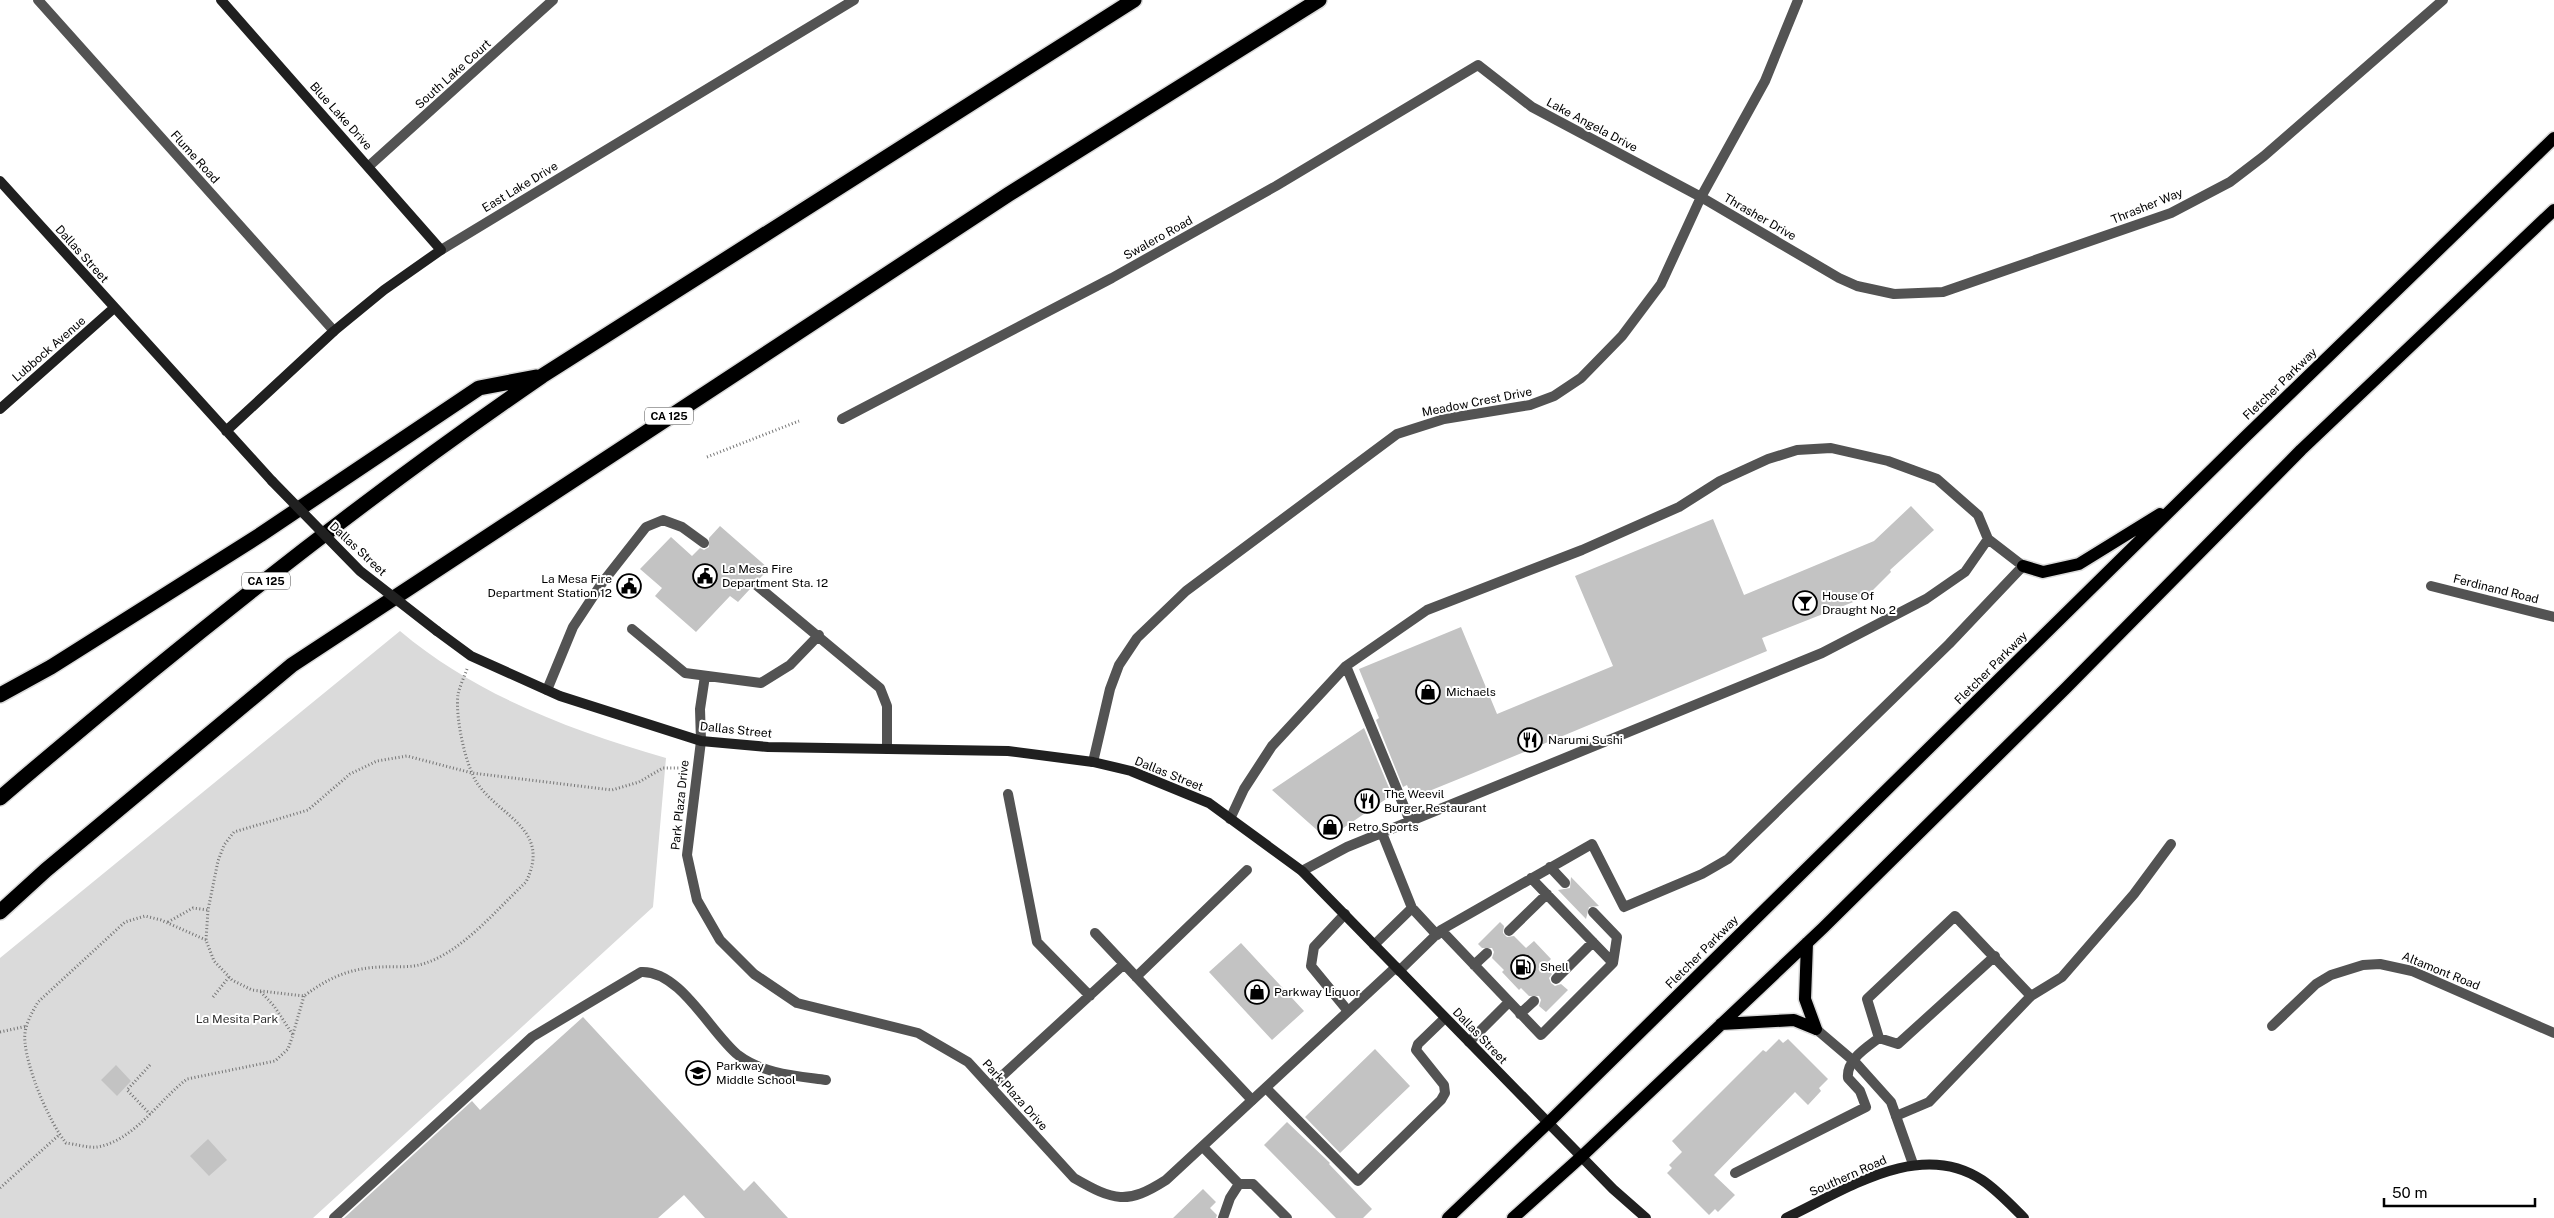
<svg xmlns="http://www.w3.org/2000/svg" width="2554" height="1218" font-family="'Public Sans',sans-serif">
<rect width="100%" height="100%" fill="#fff"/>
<!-- green -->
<path fill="#dadada" d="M400,631C477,696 571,730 666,758L653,907L313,1218H0V958Z"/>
<!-- building -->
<path fill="#c3c3c3" d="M1911,506L1934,530L1890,570L1891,572L1866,597L1762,638L1767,651L1471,774L1412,798L1407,785L1403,787L1376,720L1379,718L1359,669L1461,627L1497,714L1613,666L1575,576L1713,519L1744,595L1874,541Z
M720,526L769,569L759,579H750L748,583L750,589L738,602L730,596L696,632L655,596L662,588L640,569L671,537L692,556L700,548L704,550L709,547V538Z
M1364,728L1392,795L1327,839L1272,790Z
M1571,877L1599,906L1589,907L1586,919L1558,890L1570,888Z
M1500,922L1504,926L1503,933L1507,937L1514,936L1526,948L1534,941L1551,959L1544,966L1552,974L1549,978L1551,983L1555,986L1561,984L1568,990L1546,1012L1539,1006L1541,1000L1539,996H1529L1521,988L1519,990L1502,972L1504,970L1492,958L1494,952L1492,948H1482L1478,944Z
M1241,943L1304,1011L1272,1040L1209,972Z
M583,1017L744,1191L754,1181L788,1218H705L684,1195L658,1218H344L472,1101L480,1110Z
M1779,1039L1783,1043L1788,1039L1828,1079L1819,1088L1821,1091L1808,1105L1795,1092L1714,1175L1735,1195L1718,1212L1715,1209L1709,1215L1667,1173L1672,1168L1669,1165L1682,1152L1672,1141L1763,1050L1766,1052Z
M1375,1049L1410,1086L1340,1153L1305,1117Z
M116,1065L131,1081L117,1096L101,1080Z
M1287,1122L1330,1163L1329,1164L1372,1209L1363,1218H1336L1264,1145Z
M208,1139L227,1160L209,1176L190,1156Z
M1203,1189L1216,1202L1210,1208L1217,1215L1216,1218H1173Z"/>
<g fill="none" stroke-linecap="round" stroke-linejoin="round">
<!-- primary casing -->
<g stroke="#dbdbdb" stroke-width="15">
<path id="primary" d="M2023,566L2043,572L2079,564L2160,514
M1807,943L1805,999L1816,1029
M1721,1024L1794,1020L1816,1029
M1448,1218L1548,1123L2245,437L2554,138
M1513,1218L1581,1157L1823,928L2066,688L2301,450L2554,210"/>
</g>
<!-- highway casing -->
<g stroke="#dbdbdb" stroke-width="18">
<path id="highway" d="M0,695L51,667L260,535L479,388L536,377
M0,798C173,650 354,505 542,376L1134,0
M0,912L46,870L292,665L1009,194L1319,0"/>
</g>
<!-- path -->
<path stroke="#757575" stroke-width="3" stroke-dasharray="1 2.5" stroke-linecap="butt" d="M707,457L799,421
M467,669C464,677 460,686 458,694C455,716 465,764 477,783C500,817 552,829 526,882C496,910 460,955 419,965C407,968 393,966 381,967C350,968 328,978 304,996L252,990L232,980L214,961L206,940L208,910L218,861L224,845L234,832L308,810L350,774L377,761L407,756L472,773L612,790L639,782L663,768H683
M168,922L193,908L208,910
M206,940L161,920L145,916L125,922L38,1002C31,1014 23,1028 25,1042C27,1069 49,1122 66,1143C75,1144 88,1148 97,1147C134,1141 159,1100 187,1079L275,1061L288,1049L293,1035L274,1006L261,992
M213,997L229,977
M0,1032L27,1026
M293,1034L304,996
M150,1065L127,1090L150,1114
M0,1188L59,1135"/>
<!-- lane -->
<path stroke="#535353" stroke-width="10" d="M38,0L334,331
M755,584L880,688L887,706V749
M632,629L685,673L761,683L790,665L819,635
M1346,666L1410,821
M547,690L573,627L602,583L646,527L663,520L682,527L704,543
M701,741L700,709L705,676
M1008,794L1037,942L1090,996
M1230,819L1244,789L1272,746L1346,666L1427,610L1582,550L1679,507L1720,481L1768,459L1797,450L1831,448L1888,461L1937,479L1978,515L1988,539
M1382,833L1412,908L1437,935
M1550,867L1565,883
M1302,871L1347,847L1822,653L1926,599L1965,572L1988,539L2023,566L1949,644L1728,859L1702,874L1624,907L1592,844L1441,930L1399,971
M1593,912L1617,937L1613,963
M1345,914L1314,947L1311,966L1348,1011
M1441,930L1541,1035L1613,963L1531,878
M1509,931L1547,894
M1095,933L1252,1100
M1374,945L1412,908
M1474,965L1487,953
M1136,977L1247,870
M1556,979L1593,942
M2031,996L2062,977L2134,894L2171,844
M1520,1014L1534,1001
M1879,1038L1867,999L1955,916L2031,996L1929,1102L1896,1116
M1469,1042L1509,1002
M991,1086L1124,964
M1266,1088L1358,1181L1441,1100L1445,1093L1444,1085L1416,1050L1418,1044L1445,1018
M1203,1147L1239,1184H1253L1287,1218
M1735,1173L1866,1107L1860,1091L1848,1078C1846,1060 1866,1048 1879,1038L1898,1044L1995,956
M334,1218L532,1037L641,972C680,970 710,1032 738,1055C763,1074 797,1076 826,1080
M1223,1218L1230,1198L1239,1184"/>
<!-- street -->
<path stroke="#535353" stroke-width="10" d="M369,166L553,0
M441,250L854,0
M842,419L1112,278L1276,186L1478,65L1532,107L1701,197L1839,278L1857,286L1894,294L1943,292L2171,213L2230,182L2264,156L2443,0
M2431,586L2554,617
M701,741L687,855L697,900L720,940L754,974L797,1003L918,1033L968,1062L1074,1178C1114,1201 1127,1205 1166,1180L1396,967
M1093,762L1110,689L1119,665L1137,638L1186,591L1397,434L1444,419L1530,405L1554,396L1581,378L1622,336L1661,284L1701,197L1765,81L1798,0
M2272,1026L2316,984L2331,975L2363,965L2380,964L2412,971L2554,1033
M1816,1029L1856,1063L1891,1102L1913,1164"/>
<!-- secondary -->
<path stroke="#202020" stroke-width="10" d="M221,0L441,250L384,290L334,331L226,431
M0,181L272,481
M0,409L114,308
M437,631L471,656L560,696L701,741L768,747L1008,751L1093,762L1131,771L1209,803L1302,871L1613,1189L1646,1218
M1786,1218C1844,1191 1919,1138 1982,1180C1997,1190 2011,1205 2024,1218"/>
<!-- primary -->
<use href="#primary" stroke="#000" stroke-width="12"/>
<!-- highway -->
<use href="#highway" stroke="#000" stroke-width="15"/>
<!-- secondary-bridge -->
<path stroke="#202020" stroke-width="10" d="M272,481L360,571L437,631"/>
</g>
<!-- icons -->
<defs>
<g id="civic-ring" transform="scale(1.25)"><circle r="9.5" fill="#fff" stroke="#000" stroke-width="1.5"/><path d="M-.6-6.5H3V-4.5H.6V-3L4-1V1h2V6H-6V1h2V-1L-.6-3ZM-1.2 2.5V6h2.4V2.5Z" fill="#000"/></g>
<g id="bar-ring" transform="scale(1.25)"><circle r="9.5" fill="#fff" stroke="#000" stroke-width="1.5"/><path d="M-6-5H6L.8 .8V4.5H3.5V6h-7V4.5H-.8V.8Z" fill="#000"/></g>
<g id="shop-ring" transform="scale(1.25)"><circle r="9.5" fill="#fff" stroke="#000" stroke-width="1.5"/><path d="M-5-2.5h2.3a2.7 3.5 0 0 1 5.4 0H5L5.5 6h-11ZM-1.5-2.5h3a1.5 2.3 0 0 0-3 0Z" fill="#000"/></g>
<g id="restaurant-ring" transform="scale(1.25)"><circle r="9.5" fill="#fff" stroke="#000" stroke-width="1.5"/><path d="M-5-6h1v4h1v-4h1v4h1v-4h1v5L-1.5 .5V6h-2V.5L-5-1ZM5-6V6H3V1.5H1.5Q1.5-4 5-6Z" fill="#000"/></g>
<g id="fuel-ring" transform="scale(1.25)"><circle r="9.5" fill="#fff" stroke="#000" stroke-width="1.5"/><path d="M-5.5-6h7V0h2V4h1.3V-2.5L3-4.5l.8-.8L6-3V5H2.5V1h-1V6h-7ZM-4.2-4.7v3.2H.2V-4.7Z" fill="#000"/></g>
<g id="school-ring" transform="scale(1.25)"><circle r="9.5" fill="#fff" stroke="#000" stroke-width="1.5"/><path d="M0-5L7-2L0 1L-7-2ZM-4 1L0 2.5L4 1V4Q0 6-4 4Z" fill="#000"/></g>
</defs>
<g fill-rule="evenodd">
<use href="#civic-ring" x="705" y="576"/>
<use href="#civic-ring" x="629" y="586"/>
<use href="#bar-ring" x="1805" y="603"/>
<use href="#shop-ring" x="1428" y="692"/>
<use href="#restaurant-ring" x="1530" y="740"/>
<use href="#restaurant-ring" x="1367" y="801"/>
<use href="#shop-ring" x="1330" y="827"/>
<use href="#fuel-ring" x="1523" y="967"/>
<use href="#shop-ring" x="1257" y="992"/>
<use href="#school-ring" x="698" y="1073"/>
</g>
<g text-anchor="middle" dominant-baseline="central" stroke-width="4" stroke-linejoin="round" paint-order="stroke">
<!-- shield labels -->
<g fill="#fff" stroke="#4c4c4c" stroke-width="1">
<rect x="645" y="407.5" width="48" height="17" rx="4"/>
<rect x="242" y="572.5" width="48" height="17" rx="4"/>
</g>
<g font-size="11" font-weight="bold" fill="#000">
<text x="669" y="416">CA 125</text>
<text x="266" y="581">CA 125</text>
</g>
<!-- street labels -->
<g font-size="12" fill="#000" stroke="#fff">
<text transform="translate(453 74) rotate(-42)">South Lake Court</text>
<text transform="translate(341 116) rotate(48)">Blue Lake Drive</text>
<text transform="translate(1592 125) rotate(28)">Lake Angela Drive</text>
<text transform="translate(195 157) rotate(48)">Flume Road</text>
<text transform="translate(520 187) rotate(-31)">East Lake Drive</text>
<text transform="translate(2147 206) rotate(-22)">Thrasher Way</text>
<text transform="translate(1760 217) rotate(30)">Thrasher Drive</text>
<text transform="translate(1158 238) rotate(-29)">Swalero Road</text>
<text transform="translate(82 254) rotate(48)">Dallas Street</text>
<text transform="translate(49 349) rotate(-41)">Lubbock Avenue</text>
<text transform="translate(2280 384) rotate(-44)">Fletcher Parkway</text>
<text transform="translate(1477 402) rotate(-11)">Meadow Crest Drive</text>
<text transform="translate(358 549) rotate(43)">Dallas Street</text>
<text transform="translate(2496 589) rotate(14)">Ferdinand Road</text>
<text transform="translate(1991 668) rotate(-45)">Fletcher Parkway</text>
<text transform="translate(736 730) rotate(6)">Dallas Street</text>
<text transform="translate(1169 774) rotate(22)">Dallas Street</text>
<text transform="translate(680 805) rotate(-84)">Park Plaza Drive</text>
<text transform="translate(1702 952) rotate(-45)">Fletcher Parkway</text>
<text transform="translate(2441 971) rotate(22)">Altamont Road</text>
<text transform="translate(1480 1036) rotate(46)">Dallas Street</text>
<text transform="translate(1015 1095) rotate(48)">Park Plaza Drive</text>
<text transform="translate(1848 1176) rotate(-24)">Southern Road</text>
</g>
<!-- poi labels -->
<g font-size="12" fill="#000" stroke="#fff" text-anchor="start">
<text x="722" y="569">La Mesa Fire<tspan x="722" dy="14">Department Sta. 12</tspan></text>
<text x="612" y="579" text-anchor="end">La Mesa Fire<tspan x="612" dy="14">Department Station 12</tspan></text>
<text x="1822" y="596">House Of<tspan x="1822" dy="14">Draught No 2</tspan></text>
<text x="1446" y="692">Michaels</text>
<text x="1548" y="740">Narumi Sushi</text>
<text x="1384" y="794">The Weevil<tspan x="1384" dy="14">Burger Restaurant</tspan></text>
<text x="1348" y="827">Retro Sports</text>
<text x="1540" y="967">Shell</text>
<text x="1274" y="992">Parkway Liquor</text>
<text x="716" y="1066">Parkway<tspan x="716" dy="14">Middle School</tspan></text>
</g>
<!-- park labels -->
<g font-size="12" fill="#313131" stroke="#fff">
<text x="237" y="1019">La Mesita Park</text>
</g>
</g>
<!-- scale -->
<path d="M2384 1198v8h151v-8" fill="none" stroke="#000000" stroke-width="2.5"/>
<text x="2392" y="1198" font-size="15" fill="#000000" stroke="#ffffff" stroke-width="4" paint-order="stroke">50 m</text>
</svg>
